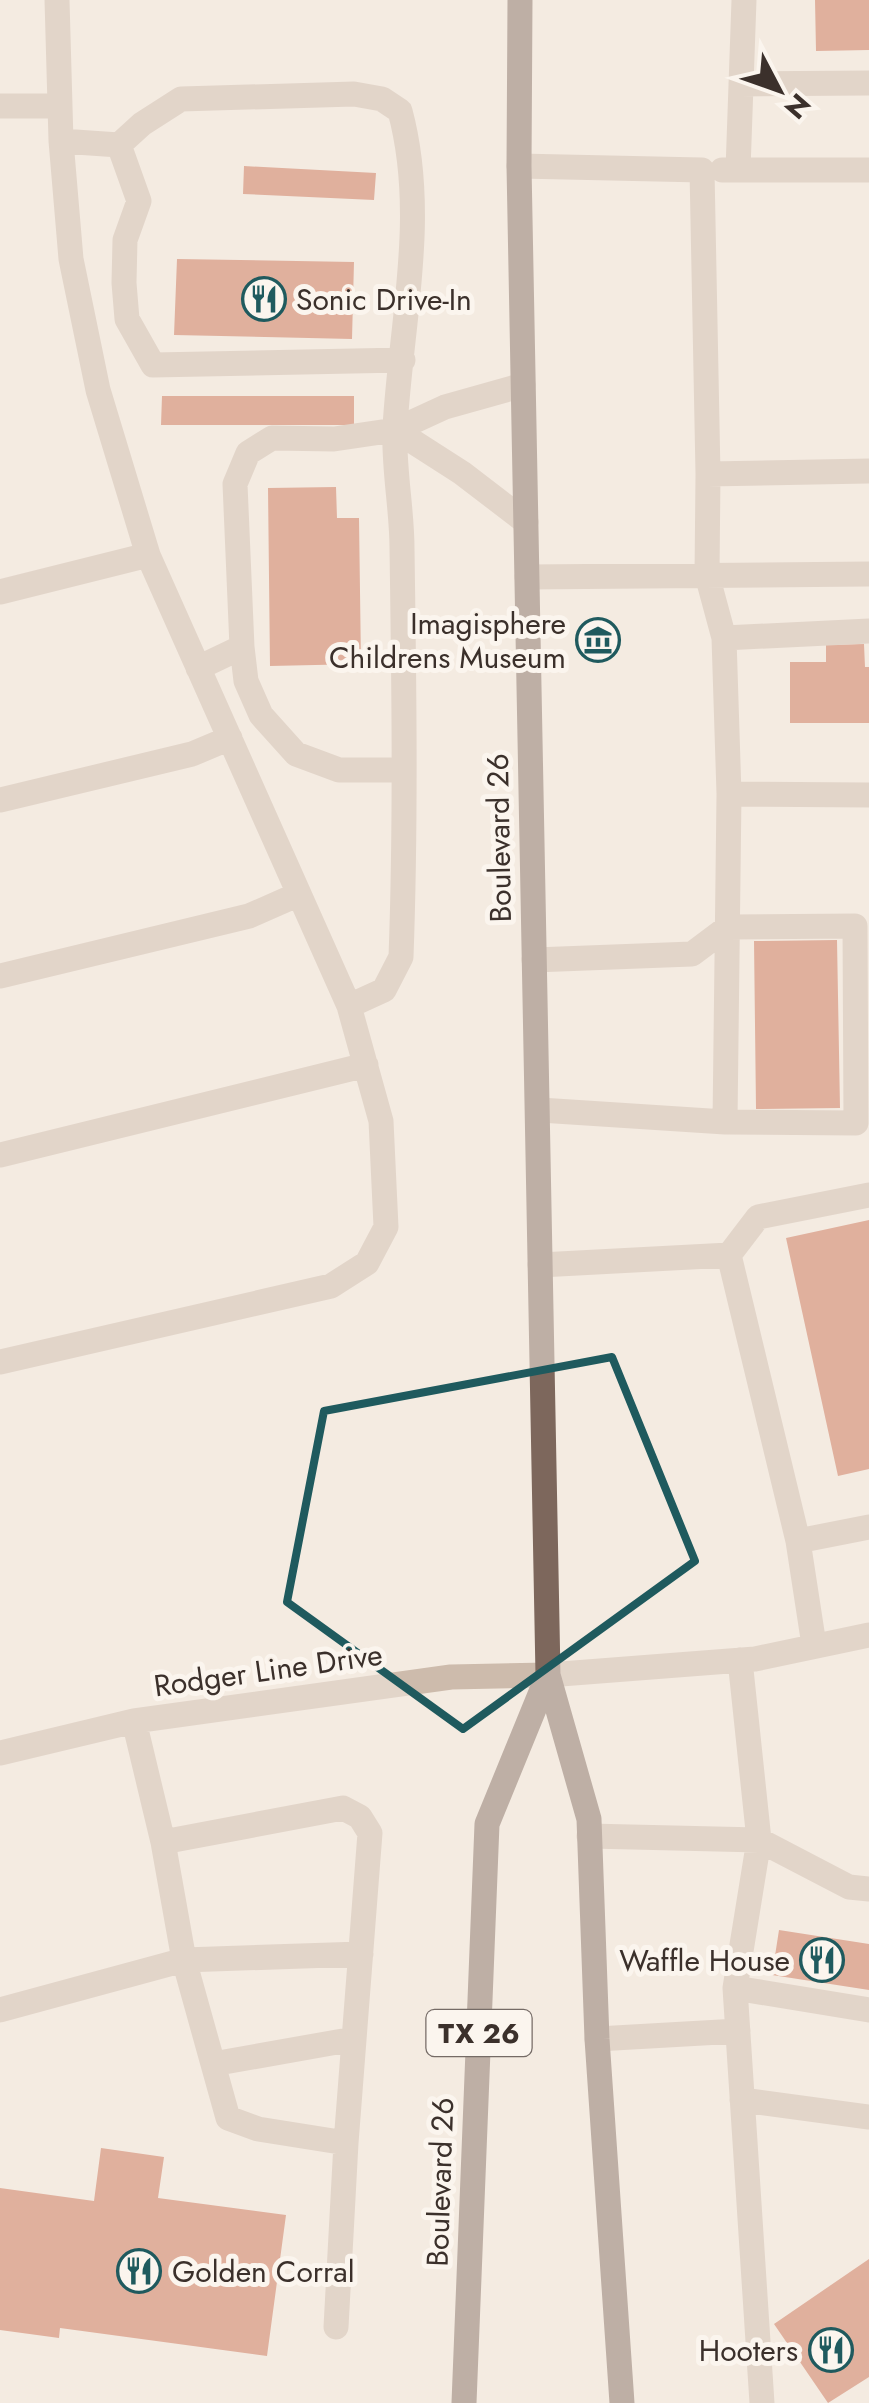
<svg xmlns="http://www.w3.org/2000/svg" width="869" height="2403" font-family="Jost,sans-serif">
<rect width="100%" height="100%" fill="#f4ebe1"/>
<!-- building -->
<path fill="#c8694b" d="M815,0H869V50L816,51Z
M244,166L376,173L374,200L243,194Z
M177,259L354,262L352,339L174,335Z
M162,396H354V425H161Z
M336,487L337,518H359L361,664L270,666L268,488Z
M864,644L865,667H869V723H790V662H826V645Z
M837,940L840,1108L756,1109L754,941Z
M869,1220V1469L838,1476L786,1238Z
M779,1930L869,1944V1990L772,1975Z
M101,2148L164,2157L158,2198L286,2215L267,2356L60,2328L59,2338L0,2330V2188L94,2201Z
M869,2259V2377L828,2403L774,2324Z"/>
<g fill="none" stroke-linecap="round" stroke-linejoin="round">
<!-- minor -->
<path stroke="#cdbbac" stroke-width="25" d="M741,84L869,83
M0,106H60
M61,141L119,145L142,124L181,99L354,94L382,99L400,111C428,215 401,323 395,427C393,467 402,508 402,548C404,684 406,821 401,957L384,990L349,1006
M119,145L139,201L125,240L124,283L127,319L153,365L403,360
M519,166L702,170L708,474L869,471
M722,170H869
M738,170L744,0
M523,385L445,407L395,430L462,473L526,522
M395,430L334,439L272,438L248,453L235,484L242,647L246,681L261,715L296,754L339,770H404
M708,474L707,575L724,638L729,794L869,795
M527,577L869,574
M0,592L148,555
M724,638L869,631
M198,668L242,647
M0,800L192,754L230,738
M534,960L692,954L728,927L855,926L856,1123L725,1122L540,1110
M0,976L249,916L299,894
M725,1122L729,794
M0,1155L366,1065
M729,1255L758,1217L869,1195
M540,1265L729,1255L798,1541
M0,1362L331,1286L367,1263L386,1227L381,1121L349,1006L148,555L98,390L71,259L61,141L57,0
M814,1645L798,1541L869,1527
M740,1660L759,1840L735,1988L762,2403
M134,1721L163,1842L343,1808L360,1817L370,1833L346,2143
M0,1753L134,1721L451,1677L548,1675L755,1659L869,1635
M589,1836L759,1840L849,1887L869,1889
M163,1842L184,1960L361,1954
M735,1988L869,2010
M0,2010L184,1960L228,2118L258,2129L346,2143L336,2327
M597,2039L738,2031
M213,2064L354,2039
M742,2100L869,2117"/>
<!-- major -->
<path stroke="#7d675c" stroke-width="25" d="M520,0L519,166L548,1675L589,1819L597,2039L622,2403
M464,2403L487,1824L548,1675"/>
</g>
<!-- marked area -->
<path d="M0 0H869V2403H0ZM612,1357L695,1561L463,1729L287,1602L324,1411Z" fill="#f4ebe1" fill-opacity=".55" fill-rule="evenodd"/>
<path fill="none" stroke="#1f5a5e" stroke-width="8" stroke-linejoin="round" d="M612,1357L695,1561L463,1729L287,1602L324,1411Z"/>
<!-- icons -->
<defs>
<g id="restaurant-ring" transform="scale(2.25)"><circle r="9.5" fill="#fbf5ee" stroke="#1f5a5e" stroke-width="1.5"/><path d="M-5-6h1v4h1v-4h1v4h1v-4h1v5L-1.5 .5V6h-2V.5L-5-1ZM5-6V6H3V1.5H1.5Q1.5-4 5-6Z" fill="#1f5a5e"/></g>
<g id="museum-ring" transform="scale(2.25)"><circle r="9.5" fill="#fbf5ee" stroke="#1f5a5e" stroke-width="1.5"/><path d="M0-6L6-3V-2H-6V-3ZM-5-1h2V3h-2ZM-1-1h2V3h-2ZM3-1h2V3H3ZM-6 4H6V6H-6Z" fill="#1f5a5e"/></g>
</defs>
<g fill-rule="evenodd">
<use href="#restaurant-ring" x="264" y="299"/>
<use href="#museum-ring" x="598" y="640"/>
<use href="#restaurant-ring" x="822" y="1960"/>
<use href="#restaurant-ring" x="139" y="2271"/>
<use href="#restaurant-ring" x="831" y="2350"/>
</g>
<g text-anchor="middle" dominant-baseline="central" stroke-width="10" stroke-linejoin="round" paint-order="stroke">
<!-- shield labels -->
<rect fill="#fbf5ee" stroke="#756b66" stroke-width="2.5" x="426.5" y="2010" width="105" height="46" rx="8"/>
<g font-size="28" font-weight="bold" fill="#3b302b">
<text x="479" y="2033">TX 26</text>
</g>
<!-- poi labels -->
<g font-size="30" fill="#3b302b" stroke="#fbf5ee" text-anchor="end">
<text x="296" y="299" text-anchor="start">Sonic Drive-In</text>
<text x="566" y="623">Imagisphere<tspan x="566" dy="34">Childrens Museum</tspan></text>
<text x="790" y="1960">Waffle House</text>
<text x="172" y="2271" text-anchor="start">Golden Corral</text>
<text x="798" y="2350">Hooters</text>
</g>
<!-- street labels -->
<g font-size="30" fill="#3b302b" stroke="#fbf5ee">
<text transform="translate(499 838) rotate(-91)">Boulevard 26</text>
<text transform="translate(268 1670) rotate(-8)">Rodger Line Drive</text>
<text transform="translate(440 2182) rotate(-88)">Boulevard 26</text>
</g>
</g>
<!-- north arrow -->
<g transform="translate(779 90) rotate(131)" stroke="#fbf5ee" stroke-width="8" paint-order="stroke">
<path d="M0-8L18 38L0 25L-18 38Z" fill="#3b302b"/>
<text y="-15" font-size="28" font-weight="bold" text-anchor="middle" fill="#3b302b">N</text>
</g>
</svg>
